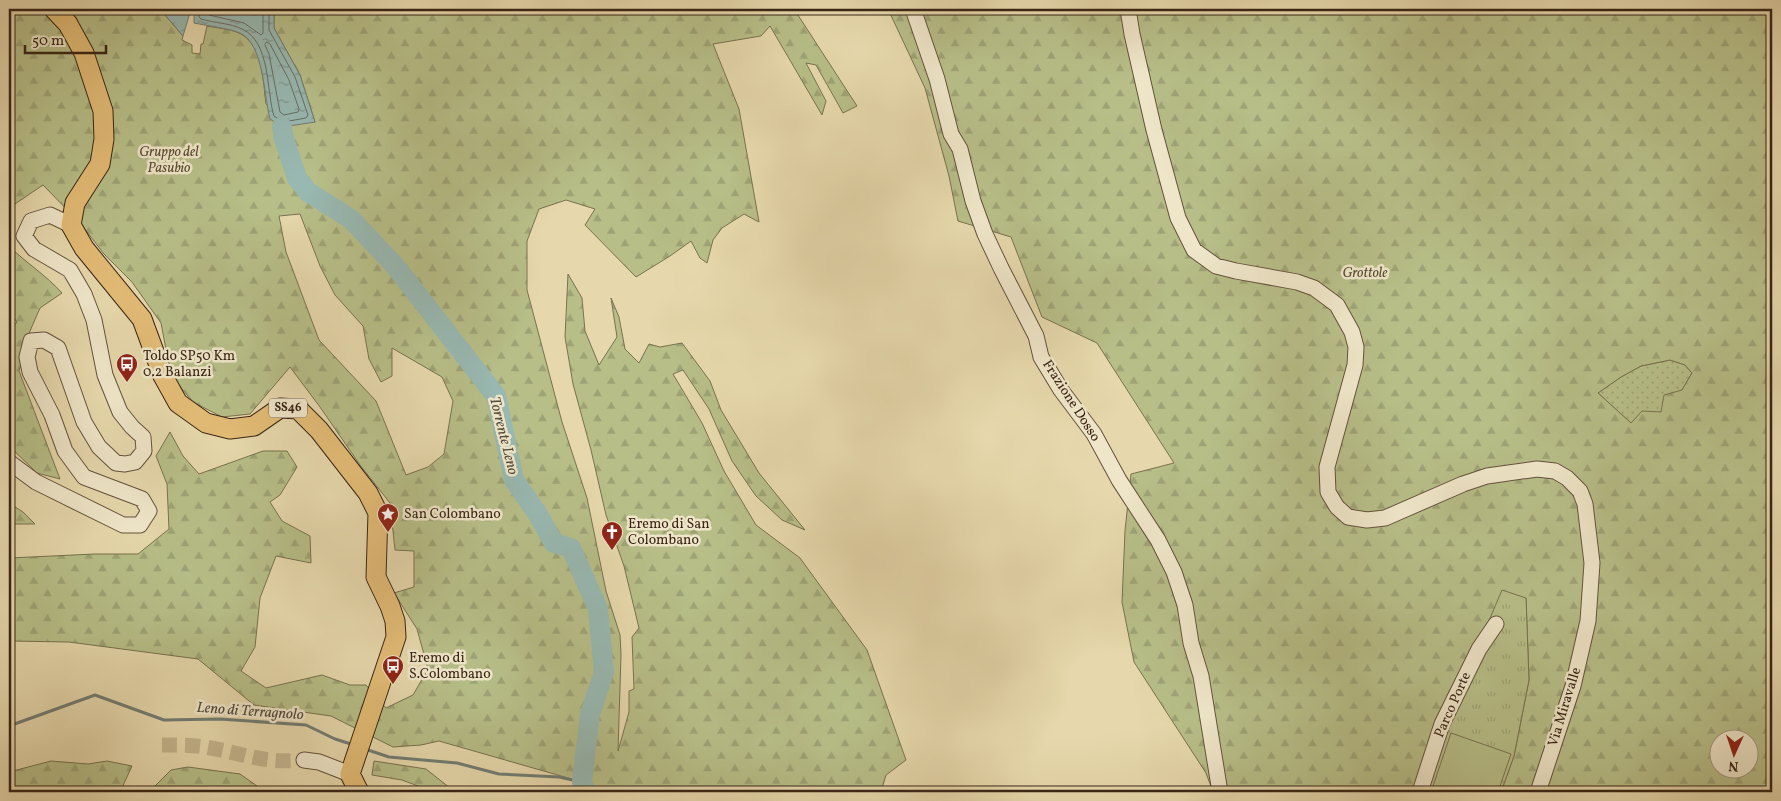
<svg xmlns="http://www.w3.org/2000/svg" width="1781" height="801" font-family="Vollkorn,serif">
<defs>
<pattern id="grass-dots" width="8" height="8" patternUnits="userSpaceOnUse" patternTransform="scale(1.25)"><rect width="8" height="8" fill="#b7be88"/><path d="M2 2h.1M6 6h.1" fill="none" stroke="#9ea375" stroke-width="1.8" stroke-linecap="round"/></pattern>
<pattern id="forest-firs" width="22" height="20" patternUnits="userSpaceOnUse" patternTransform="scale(1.25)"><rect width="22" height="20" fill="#b7be88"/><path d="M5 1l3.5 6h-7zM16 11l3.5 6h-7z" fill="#9ea375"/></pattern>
<pattern id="park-tufts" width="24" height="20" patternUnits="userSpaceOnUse" patternTransform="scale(1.25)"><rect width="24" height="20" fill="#b7be88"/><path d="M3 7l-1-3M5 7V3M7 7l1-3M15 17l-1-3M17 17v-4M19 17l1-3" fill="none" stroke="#9ea375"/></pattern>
<pattern id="water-ripples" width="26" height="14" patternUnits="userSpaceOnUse" patternTransform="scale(1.25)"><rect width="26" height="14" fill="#98b8b1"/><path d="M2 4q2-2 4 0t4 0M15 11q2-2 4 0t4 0" fill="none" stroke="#7d958f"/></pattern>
</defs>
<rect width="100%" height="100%" fill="#e6d8ac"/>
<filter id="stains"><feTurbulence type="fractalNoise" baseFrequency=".004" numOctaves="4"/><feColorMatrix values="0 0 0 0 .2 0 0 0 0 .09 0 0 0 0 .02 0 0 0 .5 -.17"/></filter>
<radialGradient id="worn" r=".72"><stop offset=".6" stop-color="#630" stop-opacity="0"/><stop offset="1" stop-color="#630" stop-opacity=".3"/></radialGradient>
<!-- grass -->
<path fill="url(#grass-dots)" stroke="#78724f" d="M1670,360L1685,365L1692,373L1682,390L1661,412L1631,423L1598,393L1621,377L1641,366Z"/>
<!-- forest -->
<path fill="url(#forest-firs)" stroke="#78724f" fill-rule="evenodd" d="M9,9H160L183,36L182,40L192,45V53L200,54L201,44H203L207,26C217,28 232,29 241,34C263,46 263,82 266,104L299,123L315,122L300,75L274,28V9H794L857,106L843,113L816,65L806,63L826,101L822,115L770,26L761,36L713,44L739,109L759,222L744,214L722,228L713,240L707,263L700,258L691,241L670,256L636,277L585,225L595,209L566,200L539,209L527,241V290L562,422L587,498L606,591L620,635L621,655L618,751L629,712V691L634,689L632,637L639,628L624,566L606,515L591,450L573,384L565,337L568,274L582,298L585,331L599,365L617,337L611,298L619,317L625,349L639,363L649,344L660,347L682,343L710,381L721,410L759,473L805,530L782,520L756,496L732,461L709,409L683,370L673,374L702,423L724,471L756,525L800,558L867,650L906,760L886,775L881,792H585L582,782L439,741L421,745L393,747L331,716L254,705L198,659L69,642L9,641V558L95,554H138L169,529L167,484L156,456L170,432L183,456L199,474L263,451H287L297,467L280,495L270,502L282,521L310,536L311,563L276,556L260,598L255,647L241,671L266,688L322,675L350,685H366L386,708L413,695L428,669L417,629L394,593L414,587V551L395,550L390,503L360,465L320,407L290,367L250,414L222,417L193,402L171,376L161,323L132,282L104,254L81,224L43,185L9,208ZM300,214L320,266L335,295L363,326L369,359L381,382L392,376V348L442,377L453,401L444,454L428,467L406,475L376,401L319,340L286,252L279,216Z
M888,9H1772V792H1501L1514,756L1529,680L1526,598L1416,792H1213L1206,773L1134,662L1122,602L1125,531L1131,474L1174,463L1097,343L1042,317L1011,237L958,221L949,176L925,88ZM1670,360L1685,365L1692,373L1682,390L1664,395L1661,412L1642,411L1631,423L1598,393L1621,377L1641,366ZM1718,738H1748V768H1718Z
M9,246C26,263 46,275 62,293L40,308L30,331L19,371L60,479L37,473L9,446V332L17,322L9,312Z
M9,503L23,512L35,524H9Z
M51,761L88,764L107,761L132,766L120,792H9V772Z
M374,761L426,769L455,792H434L402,780L372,775Z
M188,767L240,774L257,786L261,792H149L171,770Z"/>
<!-- park -->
<path fill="url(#park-tufts)" stroke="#78724f" d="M1502,590L1526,598L1529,680L1514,756L1501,792H1416Z"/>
<!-- pitch -->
<path fill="#b7be88" stroke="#78724f" d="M1451,733L1511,754L1498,792H1431Z"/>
<!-- water -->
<path fill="url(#water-ripples)" stroke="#727d73" d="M160,9H191L183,36Z
M198,9H274V28L300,75L315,122L282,127L270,119C264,97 264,44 240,33C227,28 208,26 194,23V16Z"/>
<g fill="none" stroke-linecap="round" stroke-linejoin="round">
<!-- shore -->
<path stroke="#686e64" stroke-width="1" d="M202,9L199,17L201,19C214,23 230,23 242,29C271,42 266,91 274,116L283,122L306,118L308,115L295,77L269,30V9
M208,9L209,15L244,23L261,35L263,33V9
M267,42L270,44L289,80L299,109L298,112L284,115L280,112L269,54L265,45Z"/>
<!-- stream -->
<path stroke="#727d73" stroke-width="3" d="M9,726L95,695L164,720L220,719L306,725L335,739L354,745
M365,749L389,757L457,763L499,774L559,777L582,782"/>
<!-- river -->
<path stroke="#98b8b1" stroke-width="20" d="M282,127L284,139L297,178L308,192L351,219L396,267L496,396L514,480L537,513L554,543L571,548L598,609L604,672L590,714L582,782L586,792"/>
<!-- minor-tunnel -->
<path stroke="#c3b48e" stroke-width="15" stroke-dasharray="15 8" stroke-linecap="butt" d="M162,745C176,745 191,745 205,747C242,753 264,764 304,760"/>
<!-- minor casing -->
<g stroke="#64523c" stroke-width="17">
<path id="minor" d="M913,9L937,79L951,134L960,149L973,201L985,234L1001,268L1036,336L1041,357L1061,390L1094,434L1119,480L1158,540L1174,572L1185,605L1191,643L1201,676L1220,792
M1128,9L1132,34L1154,130L1178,218L1194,250L1216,266L1236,271L1297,282L1314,288L1337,305L1352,332L1356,347L1355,365L1327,467L1328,492L1337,507L1348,517L1367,520L1385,518L1463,484L1487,476L1537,469L1555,471L1567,478L1580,491L1585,504L1592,563L1588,621L1573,686L1538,792
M9,462L36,482L123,525H140L149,511L142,499L84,477L65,451L52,415L30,372L27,357L31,341L44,340L58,348L84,422L99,447L116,463L125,464L135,462L144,451L143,437L132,427L120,412L105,375L94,320L84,294L70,270L34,249L24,236L31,221L50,215L71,225
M304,760L319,762L350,774
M1420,792L1442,724L1479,649L1496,624"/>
</g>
<!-- major casing -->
<g stroke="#392516" stroke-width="21">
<path id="major" d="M54,9L68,24L84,53L103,111L104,139L100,164L75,203L71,225L84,248L142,319L163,376L178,403L206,423L230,429L254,426L280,408L298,409L319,430L368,493L378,513L376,577L390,606L395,621L396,637L350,774L359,792"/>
</g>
<!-- minor -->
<use href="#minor" stroke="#efe6c9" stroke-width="15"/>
<!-- major -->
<use href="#major" stroke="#e3bc76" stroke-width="19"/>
</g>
<!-- icons -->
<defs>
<g id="bus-pin" transform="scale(1.125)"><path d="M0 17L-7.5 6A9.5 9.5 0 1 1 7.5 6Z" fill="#8f2418" stroke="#efe6c9"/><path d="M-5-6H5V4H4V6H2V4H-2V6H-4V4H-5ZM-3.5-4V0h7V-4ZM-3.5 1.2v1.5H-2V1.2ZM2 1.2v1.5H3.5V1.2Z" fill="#fff"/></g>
<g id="sight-pin" transform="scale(1.125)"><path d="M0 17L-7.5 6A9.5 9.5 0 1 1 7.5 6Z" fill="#8f2418" stroke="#efe6c9"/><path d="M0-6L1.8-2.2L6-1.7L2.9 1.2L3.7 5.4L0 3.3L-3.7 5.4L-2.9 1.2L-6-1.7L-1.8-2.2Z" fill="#fff"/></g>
<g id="church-pin" transform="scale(1.125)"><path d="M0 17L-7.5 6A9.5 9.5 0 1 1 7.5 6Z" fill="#8f2418" stroke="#efe6c9"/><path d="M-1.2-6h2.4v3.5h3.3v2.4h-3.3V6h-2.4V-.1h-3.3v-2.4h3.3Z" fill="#fff"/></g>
</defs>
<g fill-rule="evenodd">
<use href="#bus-pin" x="127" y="364"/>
<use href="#sight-pin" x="388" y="514"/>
<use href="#church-pin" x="612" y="532"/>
<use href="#bus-pin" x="393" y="666"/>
</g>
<g text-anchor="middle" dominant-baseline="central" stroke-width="5" stroke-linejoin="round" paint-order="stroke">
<!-- shield labels -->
<rect fill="#efe6c9" stroke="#705f4c" stroke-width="1" x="269" y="398.5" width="38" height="19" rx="4"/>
<g font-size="12" font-weight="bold" fill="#392516">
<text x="288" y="408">SS46</text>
</g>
<!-- park labels -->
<g font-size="14" font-style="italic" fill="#584b32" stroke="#efe6c9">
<text x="169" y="152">Gruppo del<tspan x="169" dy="16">Pasubio</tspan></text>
<text x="1365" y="273">Grottole</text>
</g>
<!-- poi labels -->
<g font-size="14" fill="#392516" stroke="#efe6c9" text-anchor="start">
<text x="143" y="356">Toldo SP50 Km<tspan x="143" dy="16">0.2 Balanzi</tspan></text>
<text x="404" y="514">San Colombano</text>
<text x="628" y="524">Eremo di San<tspan x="628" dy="16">Colombano</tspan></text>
<text x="409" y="658">Eremo di<tspan x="409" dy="16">S.Colombano</tspan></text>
</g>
<!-- street labels -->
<g font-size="14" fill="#392516" stroke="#efe6c9">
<text transform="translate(1071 401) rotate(57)">Frazione Dosso</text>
<text transform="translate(1453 705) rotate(-66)">Parco Porte</text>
<text transform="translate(1565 707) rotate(-73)">Via Miravalle</text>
</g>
<!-- water labels -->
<g font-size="15" font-style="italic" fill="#514a3d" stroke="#efe6c9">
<text transform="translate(503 436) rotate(76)">Torrente Leno</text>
<text transform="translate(250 712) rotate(4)">Leno di Terragnolo</text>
</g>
</g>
<!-- margin -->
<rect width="1781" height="801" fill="none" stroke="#e6d8ac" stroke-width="30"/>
<rect x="10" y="10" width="1761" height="781" fill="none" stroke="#392516" stroke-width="2.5"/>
<rect x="15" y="15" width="1751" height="771" fill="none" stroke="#392516"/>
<!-- north arrow -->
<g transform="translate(1734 754) rotate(183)"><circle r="24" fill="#efe6c9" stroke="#a69981"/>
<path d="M0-4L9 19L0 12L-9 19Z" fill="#8f2418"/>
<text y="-8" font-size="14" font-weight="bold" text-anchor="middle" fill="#392516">N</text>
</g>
<!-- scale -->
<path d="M25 45v8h81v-8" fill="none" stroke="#392516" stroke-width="2.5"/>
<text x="32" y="45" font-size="15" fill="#392516" stroke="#efe6c9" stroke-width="4" paint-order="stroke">50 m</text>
<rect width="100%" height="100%" filter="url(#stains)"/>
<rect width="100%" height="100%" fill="url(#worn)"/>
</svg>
